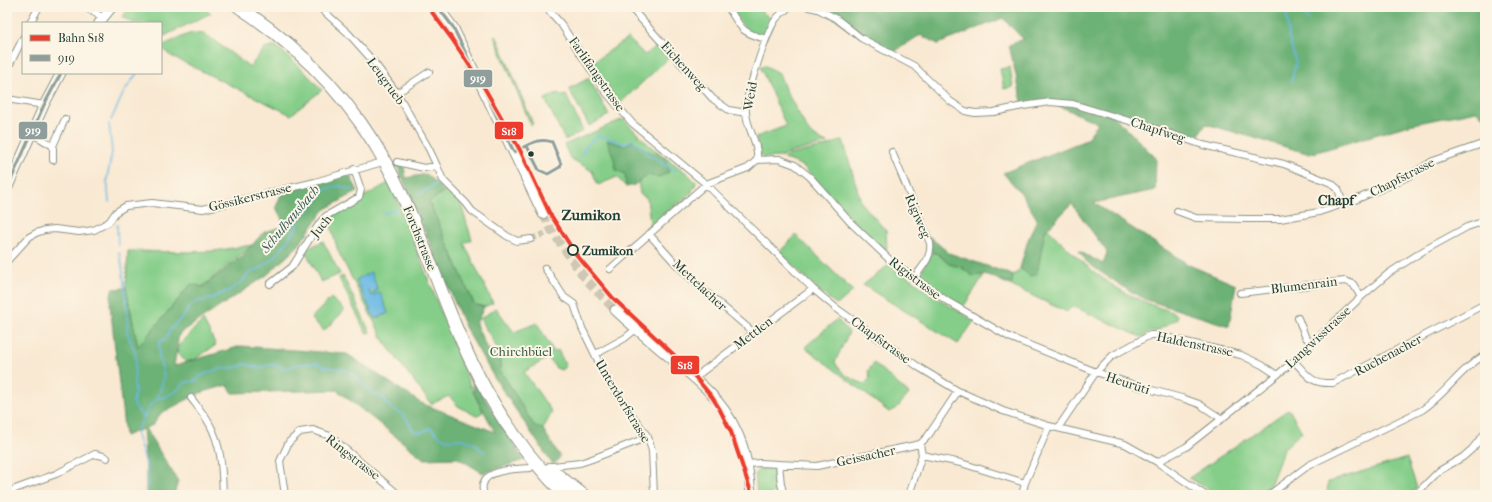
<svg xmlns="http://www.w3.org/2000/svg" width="1492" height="502" font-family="'IM FELL French Canon',serif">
<rect width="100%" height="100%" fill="#fcf5e5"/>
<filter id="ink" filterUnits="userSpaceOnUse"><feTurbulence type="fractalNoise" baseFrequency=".025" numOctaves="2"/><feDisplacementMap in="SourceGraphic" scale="8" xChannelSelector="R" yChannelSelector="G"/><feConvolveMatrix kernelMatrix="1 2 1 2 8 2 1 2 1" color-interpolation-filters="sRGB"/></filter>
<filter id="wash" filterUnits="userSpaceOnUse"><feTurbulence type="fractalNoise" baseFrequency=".012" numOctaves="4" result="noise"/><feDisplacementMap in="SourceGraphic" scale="16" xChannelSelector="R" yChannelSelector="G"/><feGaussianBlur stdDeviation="0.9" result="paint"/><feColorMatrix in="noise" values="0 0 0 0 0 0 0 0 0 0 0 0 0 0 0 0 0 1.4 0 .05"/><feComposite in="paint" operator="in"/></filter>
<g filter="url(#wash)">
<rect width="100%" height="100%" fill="#f9e9d3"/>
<!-- green -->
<path fill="#85ce89" stroke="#52865e" d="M130,7H201L211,13L162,37L161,23H133L122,17Z
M728,7H761L764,14L775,20L766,39L751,35Z
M191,33L205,34L250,67L264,49L276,46L299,66L322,90L291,115L171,56L161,48V46Z
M496,35L533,124L531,125L494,36Z
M628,38L645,55L658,44L671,56L619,104L592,63Z
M760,66H766L779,73L785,89L809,132L824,142L827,143L786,154L781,157L763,158L760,155L756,137L786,126Z
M1010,67L1013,87L1004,89L1000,69Z
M589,78L609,115L589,126L569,89Z
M558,93L562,96L566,95L583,131L565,140L545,99Z
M623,119L650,146L688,174L696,182L695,187L692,190L693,191L647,231L645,229L650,223L647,198L640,194L638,181L634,185L626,187L617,177L598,185L592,171L570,158L564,145Z
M843,140L861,202L886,231L887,249L882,250L858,227L804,167L794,162L783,159L786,156L827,146Z
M390,182L471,388L483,412L476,416L458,406L449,396L431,404L385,343L338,251L329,220L335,213Z
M447,189L460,201L472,240L464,243L493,303L484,307L474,304L429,202Z
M1048,229C1076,257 1105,286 1143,301C1153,306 1164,309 1175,313L1177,315V319L1157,331H1152L1141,337L1072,306L1067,312L999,280L1012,282L1013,275L1019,271L1020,268L1030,276L1045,231Z
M796,235L853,291L837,305L818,290L779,252Z
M323,241L340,274L321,282L305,250Z
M252,245L202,287L191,284L138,348L126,288L128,251L187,252L214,251Z
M932,252L938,254L949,264L961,267L973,276L984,275L962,309L920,280V274Z
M891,263C917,285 945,303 974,321L958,344L863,285Z
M343,276L370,332L366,333L339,278Z
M331,298L345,310L324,331L311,318Z
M496,308L514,332L537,323L554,352L558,350L566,366L561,370L556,368L548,358L524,372L552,412L543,429L535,428L500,370V353L480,319Z
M837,319L849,332L835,362C841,374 852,380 865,384L870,378L868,371L874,363L909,394L896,409L889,412L805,347Z
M203,320L216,345L195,359L186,362L177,353L179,345Z
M1289,409L1302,432L1284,448L1269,488L1255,495H1219L1189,478Z
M1407,458L1417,488L1409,495H1327L1328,482Z
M760,468H771L774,469L779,491L767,495H757L755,473Z"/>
<!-- forest -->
<path fill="#6cb175" stroke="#467754" d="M809,7H1485V118L1476,111L1409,125L1310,154L1206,124L1199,135L1179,132L1111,113L1156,158L1155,190L1094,203L1189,265L1236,285L1229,326L1147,300L1130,291L1099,271L1087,262L1079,251L1103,264L1107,252L1072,204L1045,231L1037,274L1030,276L1020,268L1028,240L1037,219L1021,193L1003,173L1086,140L1098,123L1050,102L1023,106L1009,45L1023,39L1003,18L938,44L920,35L891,54L836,19Z
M607,140L624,146L632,141L653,154L657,151L665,157L669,172C661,177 657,178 649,175L634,185L626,187L625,174L616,170L614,159Z
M397,165L404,166L406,178L427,174L444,191L429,202L474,304L484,307L476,324L487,349L500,353V370L535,427L543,429L560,457L553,465L495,379L465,327Z
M349,174L358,191L324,210L298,246L267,275L179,334L174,366L241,346L347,354L421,403L495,432L474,393L472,378L524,460L483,473L458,458L424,459L337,390L233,393L227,385L200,393L161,413L153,425L145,428L178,481L174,495H146V468L143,429L125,436L110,305L112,289L126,288L138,347L191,284L203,287L242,256L264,232L285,226L276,207L282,192Z
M930,237L949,253L1013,275L1012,283L999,280L985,274L984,275L973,276L961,267L949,264L938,254L932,252Z"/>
<!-- water -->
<path fill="#69b9e4" stroke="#447b8c" d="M371,272L377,288V290L374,293L370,289L369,292L372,296L380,292L388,313L375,319L356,280Z"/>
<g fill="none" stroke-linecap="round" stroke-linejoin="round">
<!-- stream -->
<path stroke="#69b9e4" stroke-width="1.5" d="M1286,7L1289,38L1296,63L1291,82
M1298,7L1308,20
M111,120L124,92L137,73
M581,155L587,145L598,136L615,140L624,144L632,140L636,142L649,155L676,171
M419,195L425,190L437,184
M109,202L107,179L112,152L109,124
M384,212L386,213L396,209
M117,225L118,246
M119,253L122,265L128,316L127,332L136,355L134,381L135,392L133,401L135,407L144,418
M158,398L164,377L159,357V345L160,341L166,339L170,330L186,313L189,307L196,302L210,299L232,289L242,282L248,274L259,269L275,257L289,239L291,234L296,229L299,219L315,203L325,189L339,186L353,190
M147,495V467L136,432L151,404L158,398H162L175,392L184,383L197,380L202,375L218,369L238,367L245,364L259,368L268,365H277L284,369L298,364L315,363L326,367L344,369L353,374L372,393L384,398C386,406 396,412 403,414L414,431L422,432L430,428C435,431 441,438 445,439C450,441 453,439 458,439C471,439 476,444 485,453"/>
</g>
</g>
<g filter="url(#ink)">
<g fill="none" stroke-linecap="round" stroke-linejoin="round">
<!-- street-tunnel -->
<path stroke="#cdc7b3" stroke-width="6" stroke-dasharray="6 3" stroke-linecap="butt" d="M531,239L552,231"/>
<!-- secondary-tunnel -->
<path stroke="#cdc7b3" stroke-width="9" stroke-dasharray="9 4.5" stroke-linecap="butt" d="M543,214L552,231L584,277L615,310"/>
<!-- street casing -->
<g stroke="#8c9384" stroke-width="8">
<path id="street" d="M85,7L104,18
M319,7L348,33L373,61L397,93L429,149L437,166
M546,7L561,24L605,91L632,123L706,184L813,289L836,308L920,368L958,391L1003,411L1049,426L1125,444L1157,462L1205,495
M630,7L713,99L729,110L746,113
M728,7C742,29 740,32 766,39
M809,7L818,9L837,19L861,38L914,66L950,101L965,111L975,113L994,112L1023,106L1050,102L1073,104L1159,130L1203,145L1284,164L1331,183L1338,189L1343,204
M30,23L39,7
M7,70L23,38
M397,93L429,72
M7,99L44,105
M31,133L53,146V160
M53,146L65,119
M892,152L930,243C932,258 922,267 914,278
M757,160L779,159L795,165L810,177L850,222L891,261L947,301L1009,337L1096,372L1112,356L1150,335H1157L1241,355L1262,365L1277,375
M397,162L424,168L437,166L443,180L466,203L472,211L507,236L517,241L531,239
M1177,211L1196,218L1245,219H1280L1319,212L1355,200L1397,182L1409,176L1433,161L1485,143
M649,234L675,263L699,286L754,333
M7,261L29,237L36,233L45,230L55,229L79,232L94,230L109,222L116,212L126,206L152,203L203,209L315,182L379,163
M545,268L564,297L574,304L582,328L608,381L648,437L652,451L654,495
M610,269L706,184L748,168L757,160C759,143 747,129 746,113C744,99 766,35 774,22C777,16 784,12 789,7
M270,284L292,267L319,224L326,216L359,197L361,190L354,169
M1240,293L1345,281L1353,284L1361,297
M1298,318L1305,336L1311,344
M596,354L625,338L636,329
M1294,361C1309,377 1311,384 1333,383L1485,304
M695,379L703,371L813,289
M191,398C197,406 204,414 209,423C222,446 222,470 223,495
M1058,428L1096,372L1141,387L1185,399L1199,404L1222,419
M922,455L961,463L1025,483
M1157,462L1186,447L1277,375L1294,361L1361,297L1389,273L1423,251L1467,227L1485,221
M747,464L760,463L817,466L920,444L928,436L958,391
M779,464L781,484L784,495
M553,466L580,463L592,459L648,437
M7,492L56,474L95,454L103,456L107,458
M285,495L280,461L289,442L300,432L313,430L330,436L399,495
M484,495C483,492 482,488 483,485C485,469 518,469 530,468
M909,495L922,455L920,444
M1022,495L1025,483L1049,426
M1269,495L1309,465L1422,410C1446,394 1460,369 1485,355
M1415,495L1439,471L1463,457L1472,449L1485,433"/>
</g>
<!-- secondary casing -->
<g stroke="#8c9384" stroke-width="11">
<path id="secondary" d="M438,7L453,27L543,214
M99,23L112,7
M7,189L44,105L61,73
M615,310C632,326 650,341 668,356C694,378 722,398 736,430C746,450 749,472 751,495"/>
</g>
<!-- highway casing -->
<g stroke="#8c9384" stroke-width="14">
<path id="highway" d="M239,7C301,48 353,102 388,167C421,228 440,295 469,357C493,408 525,455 565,495
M550,469L583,495"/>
</g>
<!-- street -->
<use href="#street" stroke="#fff" stroke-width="6"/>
<!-- secondary -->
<use href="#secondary" stroke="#fff" stroke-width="9"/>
<!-- highway -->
<use href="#highway" stroke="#fff" stroke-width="12"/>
<!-- bus-1 casing -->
<g stroke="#fcf5e5" stroke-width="6">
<path id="bus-1" d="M438,7L453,27L514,152
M514,152C526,146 538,137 552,142L561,164L560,167L548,174L539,170L527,146
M7,189L44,105L61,73"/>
</g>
<!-- bus-1 -->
<use href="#bus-1" stroke="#8f9e9a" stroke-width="3"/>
<!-- rail-1 casing -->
<g stroke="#fcf5e5" stroke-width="7">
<path id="rail-1" d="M428,7L452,39L485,89L520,150L549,212L575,253L613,298L687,367L712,397L719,408L731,432L752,495"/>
</g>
<!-- rail-1 -->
<use href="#rail-1" stroke="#eb3c2e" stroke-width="4"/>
</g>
</g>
<!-- markers -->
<circle fill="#1f3d34" stroke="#fcf5e5" stroke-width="1.5" cx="531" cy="154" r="3.5"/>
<circle fill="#fcf5e5" stroke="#1f3d34" stroke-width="2" cx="573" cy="250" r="5"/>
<g text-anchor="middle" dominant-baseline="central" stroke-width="4" stroke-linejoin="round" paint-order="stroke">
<!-- street labels -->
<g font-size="13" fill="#1f3d34" stroke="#fcf5e5">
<text transform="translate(684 66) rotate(48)">Eichenweg</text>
<text transform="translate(597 74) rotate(55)">Farlifangstrasse</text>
<text transform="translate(386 81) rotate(54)">Leugrueb</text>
<text transform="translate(750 96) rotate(-80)">Weid</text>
<text transform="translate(1158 130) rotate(18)">Chapfweg</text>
<text transform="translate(1402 177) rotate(-27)">Chapfstrasse</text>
<text transform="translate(250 197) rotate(-14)">Gössikerstrasse</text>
<text transform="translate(918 216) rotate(67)">Rigiweg</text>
<text transform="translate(321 226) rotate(-50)">Juch</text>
<text transform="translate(420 238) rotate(68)">Forchstrasse</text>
<text transform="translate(915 278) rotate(37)">Rigistrasse</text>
<text transform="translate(700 285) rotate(43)">Mettelacher</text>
<text transform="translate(1304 285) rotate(-7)">Blumenrain</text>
<text transform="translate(753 333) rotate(-37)">Mettlen</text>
<text transform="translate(1318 337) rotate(-43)">Langwisstrasse</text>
<text transform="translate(881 340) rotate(36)">Chapfstrasse</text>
<text transform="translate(1195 344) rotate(12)">Haldenstrasse</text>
<text transform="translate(1388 355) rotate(-28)">Ruchenacher</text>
<text transform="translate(1128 383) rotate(18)">Heurüti</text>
<text transform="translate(623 401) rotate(59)">Unterdorfstrasse</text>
<text transform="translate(866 456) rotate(-12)">Geissacher</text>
<text transform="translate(353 457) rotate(38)">Ringstrasse</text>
</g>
<!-- stop labels -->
<g font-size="13" font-weight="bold" fill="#1f3d34" stroke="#fcf5e5" text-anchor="start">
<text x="582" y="250">Zumikon</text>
</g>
<!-- park labels -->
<g font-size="13" fill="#335a45" stroke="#fcf5e5">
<text x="521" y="351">Chirchbüel</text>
</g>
<!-- neighbourhood labels -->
<g font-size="14" font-weight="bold" fill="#1f3d34" stroke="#fcf5e5">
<text x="1336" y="200">Chapf</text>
</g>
<!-- water labels -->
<g font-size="14" font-style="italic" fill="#325c60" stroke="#fcf5e5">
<text transform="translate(290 219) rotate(-50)">Schulhausbach</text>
</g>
<!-- quarter labels -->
<g font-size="15" font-weight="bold" fill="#1f3d34" stroke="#fcf5e5">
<text x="591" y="215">Zumikon</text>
</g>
</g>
<g stroke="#fcf5e5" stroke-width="1.5">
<rect x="463" y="69" width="30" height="19" rx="4" fill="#8f9e9a"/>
<rect x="18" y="121" width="30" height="19" rx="4" fill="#8f9e9a"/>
<rect x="494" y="121" width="30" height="19" rx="4" fill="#eb3c2e"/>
<rect x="670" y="355" width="30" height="20" rx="4" fill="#eb3c2e"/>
</g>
<g font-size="11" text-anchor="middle" font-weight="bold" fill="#fff">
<text x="478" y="82">919</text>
<text x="33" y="134">919</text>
<text x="509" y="135">S18</text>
<text x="685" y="369">S18</text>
</g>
<!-- margin -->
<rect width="1492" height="502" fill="none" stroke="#fcf5e5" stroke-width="24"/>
<!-- legend -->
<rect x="22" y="22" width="140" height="52" fill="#fcf5e5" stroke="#a4ab9e"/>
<rect x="30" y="35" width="20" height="6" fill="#eb3c2e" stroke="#a4ab9e"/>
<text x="58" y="42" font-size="12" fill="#1f3d34">Bahn S18</text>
<rect x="30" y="55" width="20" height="6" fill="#8f9e9a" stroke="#a4ab9e"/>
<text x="58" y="62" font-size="12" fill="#1f3d34">919</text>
</svg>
